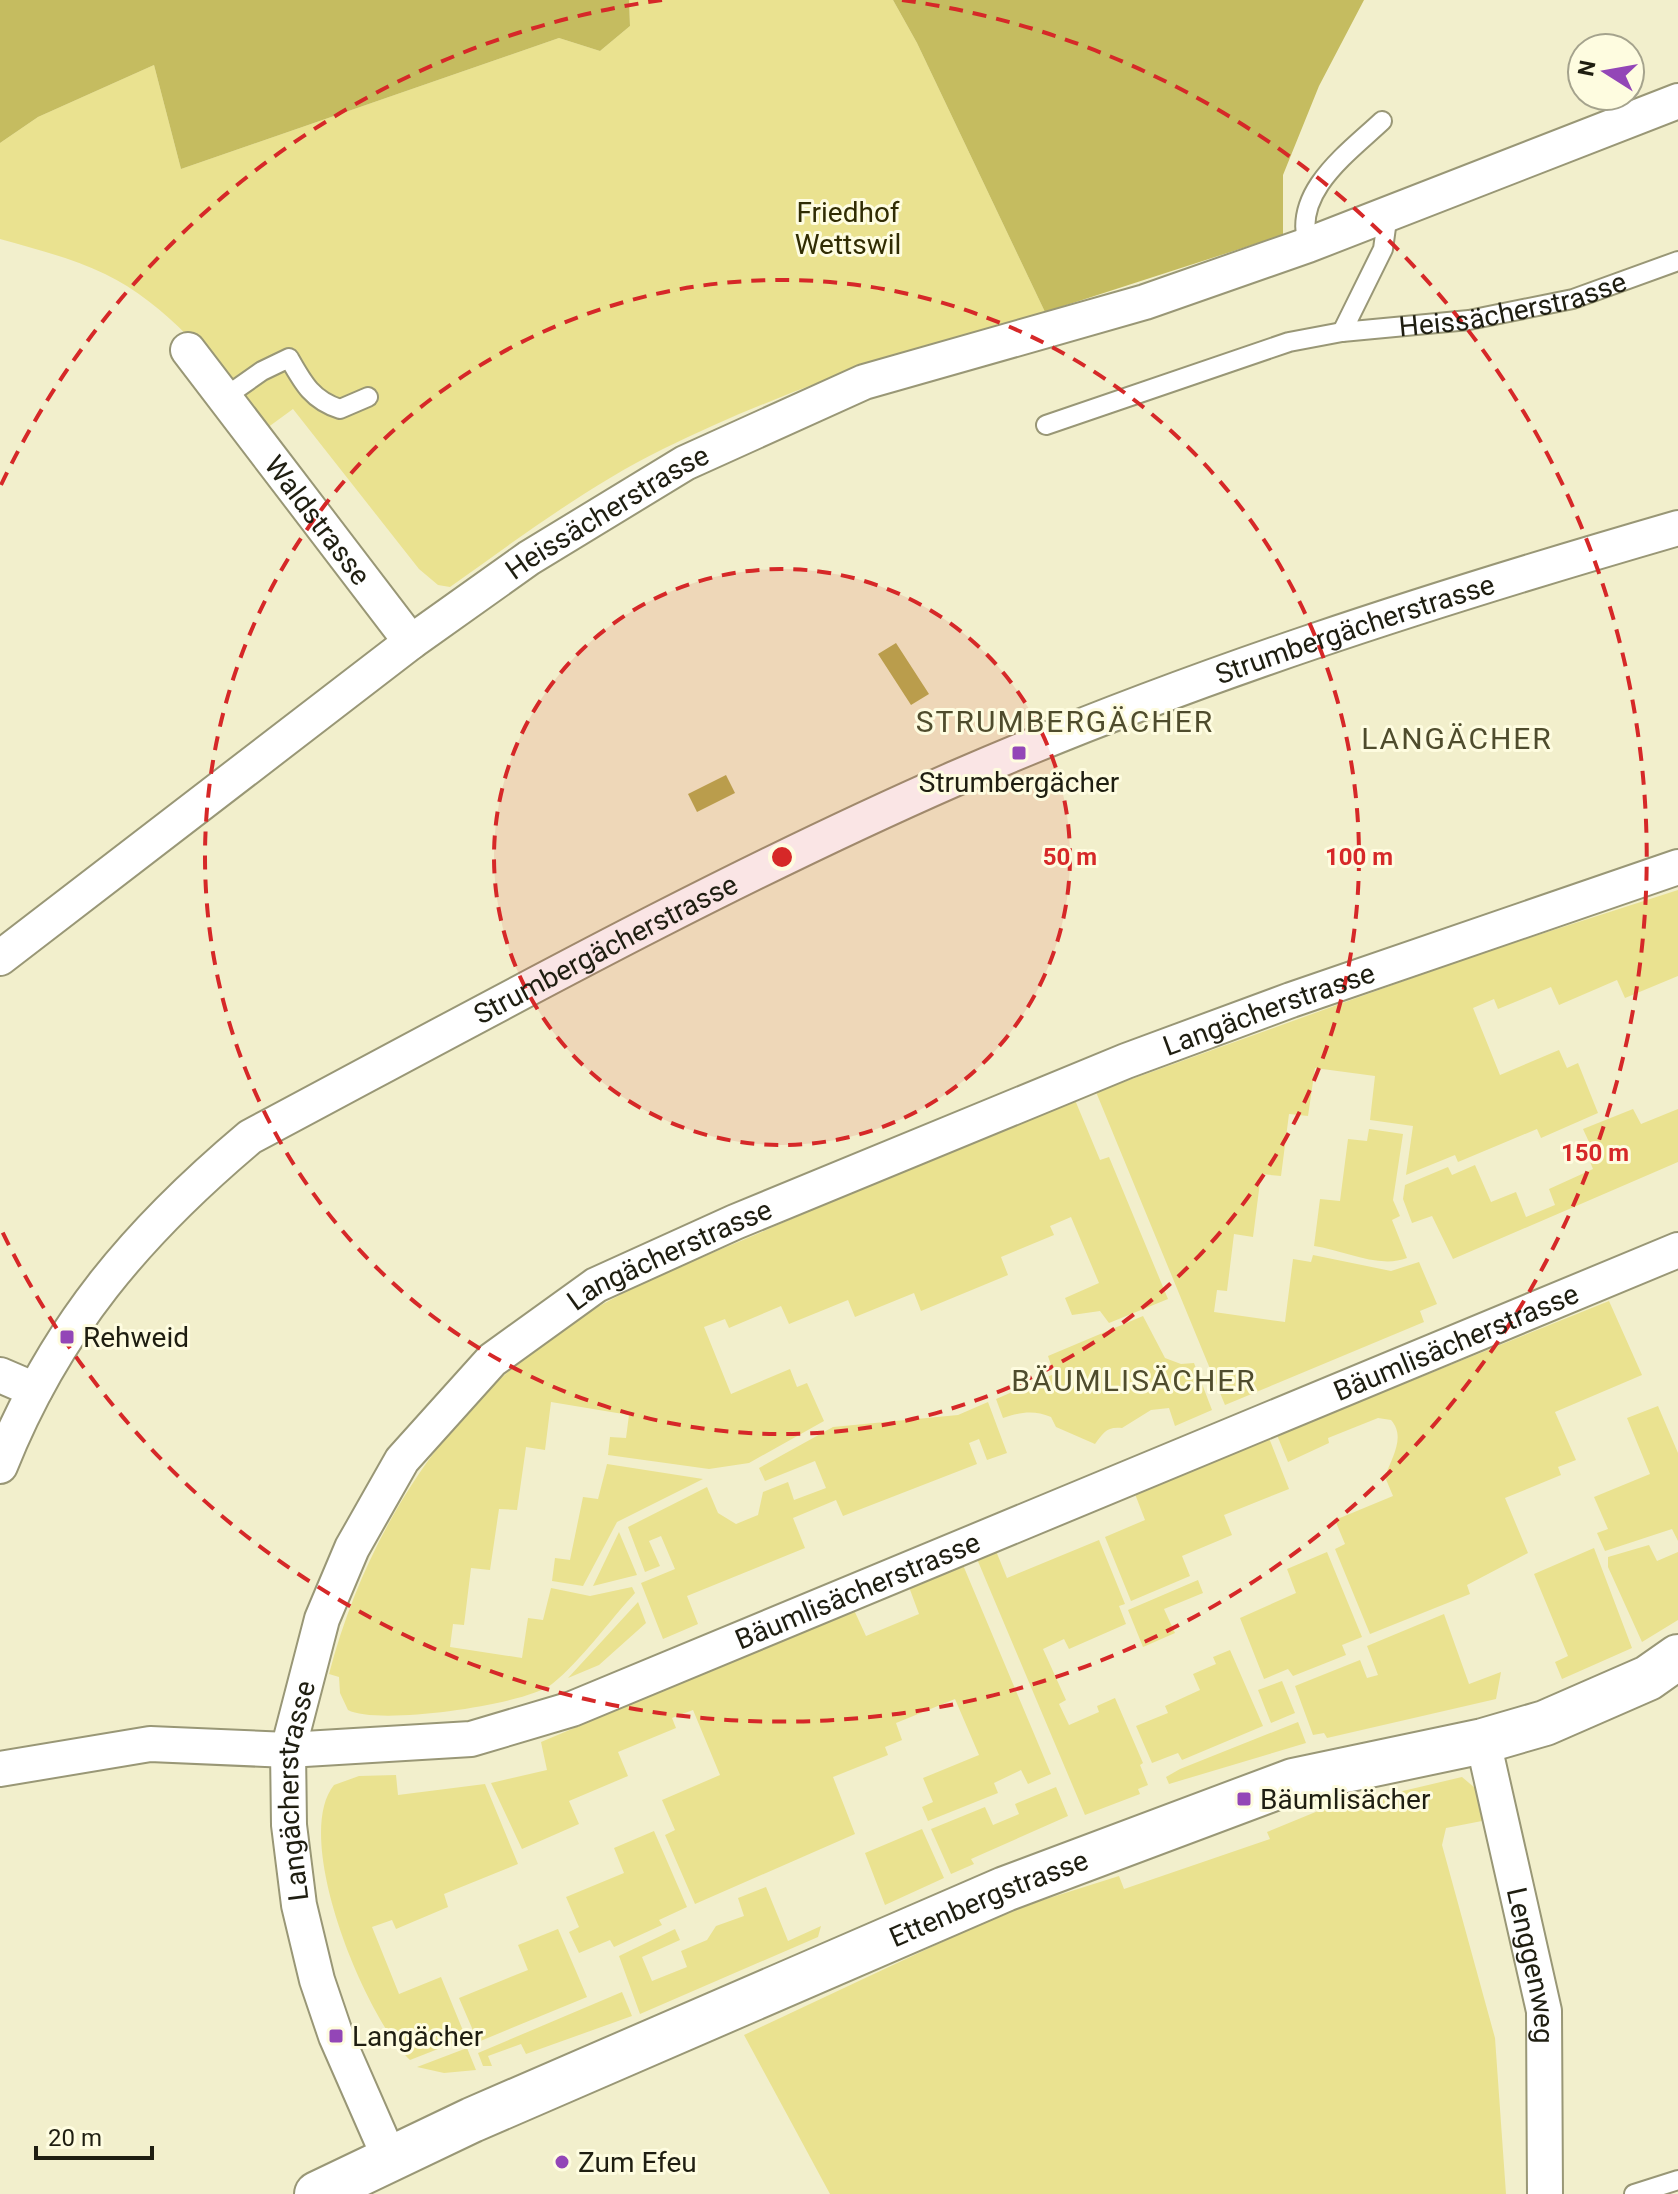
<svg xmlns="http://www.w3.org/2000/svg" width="1678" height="2194" font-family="Roboto,sans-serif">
<rect width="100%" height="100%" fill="#f2efcc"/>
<!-- green -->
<path fill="#eae290" d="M629,0H893L917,43L1045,312C914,347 785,389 663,449C588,486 519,538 450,587L438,585L419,569L293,409L267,428C220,372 173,307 105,274C72,258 35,249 0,239V143L38,117L154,65L181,169L559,38L600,51L630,26Z
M1678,890V976L1625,998L1617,980L1559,1005L1551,987L1498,1009L1494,999L1473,1008L1500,1075L1559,1050L1567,1068L1578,1063L1598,1113L1541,1138L1537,1129L1458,1162L1455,1155L1406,1175L1413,1126L1370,1120L1375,1076L1315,1068L1308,1116L1289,1114L1281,1176L1261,1174L1253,1237L1234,1234L1227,1291L1217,1290L1214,1312L1285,1322L1293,1259L1311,1262L1313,1255L1391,1271L1419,1262L1437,1304L1420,1311L1424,1322L1225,1405L1096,1092L1470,957Z
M1075,1100L1100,1160L1109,1157L1168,1299L1109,1323L1100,1311L1072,1315L1065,1298L1099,1283L1071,1217L1050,1226L1054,1235L1001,1257L1008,1275L921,1311L914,1293L855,1317L848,1300L789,1324L781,1306L729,1328L725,1319L704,1327L731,1394L790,1369L797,1387L807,1383L824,1421L749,1463L709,1469L608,1455L610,1437L626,1438L629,1415L551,1402L545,1450L526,1447L517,1510L499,1509L490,1570L471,1568L464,1625L453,1624L450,1647L522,1658L528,1618L543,1620L551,1588L590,1596L632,1587L635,1593C609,1621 581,1661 552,1684C526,1705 378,1726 348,1710L340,1693L339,1677L329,1674C367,1529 452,1397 581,1317C641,1280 709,1255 773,1227C873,1183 974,1141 1075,1100Z
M1633,1109L1641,1124L1678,1109V1162L1453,1259L1432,1216L1412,1223L1403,1199L1405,1185L1448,1167L1452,1175L1475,1165L1491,1202L1516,1192L1526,1217L1555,1205L1549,1189L1593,1169L1583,1145L1589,1142L1583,1129Z
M1369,1129L1403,1134L1393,1200L1400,1216L1392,1220L1407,1258C1379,1269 1343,1250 1314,1246L1320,1199L1340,1201L1348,1139L1367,1141Z
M1609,1301L1642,1375L1555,1412L1576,1460L1558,1467L1561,1475L1505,1498L1528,1553L1467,1585L1470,1594L1370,1634L1335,1549L1345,1544L1335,1520L1393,1496L1385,1477C1392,1457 1406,1437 1391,1420L1378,1418L1328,1438L1329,1443L1288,1462L1277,1435Z
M1143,1316L1165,1358L1181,1364L1194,1363L1212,1410L1175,1426L1169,1408L1151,1410L1122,1428C1107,1426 1103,1433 1095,1444L1056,1427L1051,1417C1034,1410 1021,1412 1003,1418L996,1399L1054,1374L1048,1356Z
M988,1402L1007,1453L987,1460L979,1439L969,1443L977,1464L843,1516L836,1500L793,1518L805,1548L687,1596L698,1624L663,1639L641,1583L675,1569L661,1536L649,1541L660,1566L645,1572L628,1527L707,1487L718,1513L736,1524L758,1515L763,1492L788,1482L794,1500L826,1488L815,1461L765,1481L759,1468L833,1427L958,1415Z
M1658,1406L1678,1453V1541L1672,1529L1605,1551L1597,1533L1608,1529L1594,1497L1650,1474L1627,1418Z
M1269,1438L1289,1489L1224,1515L1232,1535L1182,1556L1190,1576L1131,1601L1105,1537L1145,1520L1135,1494Z
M607,1464L703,1479L617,1522L583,1586L552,1581L555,1558L570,1560L583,1497L598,1499Z
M619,1532L637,1575L593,1586Z
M1099,1540L1125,1604L1119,1606L1126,1624L1069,1649L1064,1639L1043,1649L1066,1700L1059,1704L1069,1725L1099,1712L1097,1706L1115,1698L1143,1763L1140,1765L1148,1785L1138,1789L1140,1794L1085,1815L977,1559L996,1551L1007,1578Z
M1649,1545L1657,1561L1678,1552V1620L1642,1642L1608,1567V1557Z
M1594,1548L1632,1648L1562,1679L1555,1662L1568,1656L1534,1574Z
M1327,1552L1362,1637L1342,1645L1346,1655L1293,1676L1288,1669L1264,1679L1240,1618L1296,1593L1287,1569Z
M963,1565L1051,1774L1028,1784L1021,1770L994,1783L998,1793L928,1821L922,1807L933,1802L923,1778L979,1755L955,1699L896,1723L902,1740L885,1747L888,1755L833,1777L855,1834L695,1904L665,1835L675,1830L662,1800L720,1775L693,1710L672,1718L676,1728L618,1752L628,1776L569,1801L579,1824L522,1849L491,1783L547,1770L541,1742L854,1610L866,1636L919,1614L909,1587Z
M1198,1580L1203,1593L1164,1609L1175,1633L1143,1647L1128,1610Z
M638,1602L646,1623L599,1665L568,1678Z
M1444,1614L1469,1684L1501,1672L1496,1699L1327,1738L1324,1733L1313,1735L1295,1686L1360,1660L1367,1678L1378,1675L1367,1646Z
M1230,1650L1263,1726L1182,1760L1178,1753L1152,1763L1136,1726L1168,1713L1165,1706L1200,1690L1193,1674L1216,1664L1213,1657Z
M1282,1681L1295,1713L1271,1723L1258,1690Z
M1298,1722L1306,1743L1169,1784L1166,1777L1180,1769Z
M396,1775L398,1795L485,1784L518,1864L444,1894L448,1907L396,1929L392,1920L372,1927L399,1994L441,1977L466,2038L410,2060C365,2017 291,1838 334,1785L359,1776Z
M1462,1777L1475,1788L1482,1821L1446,1828L1442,1845L1495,2038L1506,2194H830L744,2035L1008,1911L1119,1876L1124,1889L1270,1839L1267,1832L1318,1811Z
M1056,1787L1068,1816L971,1859L974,1864L951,1874L931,1829L985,1807L993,1825L1019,1814L1015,1804Z
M922,1829L944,1878L885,1905L865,1853Z
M654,1831L687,1907L659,1920L662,1925L614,1947L610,1940L579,1953L569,1932L579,1927L566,1897L624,1873L614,1848Z
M766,1887L788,1941L821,1926L818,1937L640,2014L619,1956L675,1929L680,1940L642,1957L652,1981L687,1967L681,1951L707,1940L716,1926L744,1916L738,1898Z
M558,1929L587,1997L478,2042L459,1998L528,1970L518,1945Z
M622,1992L632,2016L526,2054L521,2044L488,2056L492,2066H483L478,2053Z
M467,2048L476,2070L444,2073L417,2067Z"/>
<!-- forest -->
<path fill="#c5bc60" d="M0,0H629L630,26L600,51L559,38L181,169L154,65L38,117L0,143Z
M893,0H1364L1319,86L1283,175V235L1045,312L917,43Z"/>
<!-- water -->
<path fill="#b7ae51" d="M896,643L929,694L911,705L878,654Z
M726,775L735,793L697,812L688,794Z"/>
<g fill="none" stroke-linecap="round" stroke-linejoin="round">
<!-- service casing -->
<g stroke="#999776" stroke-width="22">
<g id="service">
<path id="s1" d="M1388,213L1383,249L1342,332L1469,320L1573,299L1678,261"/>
<path d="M1308,245C1292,192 1348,153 1382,121"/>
<path d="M225,397L262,371L289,358C303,383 312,400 340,409L368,397"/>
<path d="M1046,425L1289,342L1342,332"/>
<path d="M1634,2194L1678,2180"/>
</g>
</g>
<!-- minor casing -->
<g stroke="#999776" stroke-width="38">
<g id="minor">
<path id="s2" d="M188,350L411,642"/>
<path id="s3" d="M0,958L411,642L529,558L685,463L864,382L1145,302L1308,245L1678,101"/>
<path d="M0,1375L35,1390"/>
<path id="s4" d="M0,1466C55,1328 137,1232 250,1137C483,1013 713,885 954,779C1188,677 1433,599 1678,528"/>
<path id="s5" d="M1483,1741L1544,2011L1545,2194"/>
<path id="s6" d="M0,1769L150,1744L288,1750L471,1739L572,1709L1678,1250"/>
<path id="s7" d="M390,2159L336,2036L317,1980L299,1905L289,1825L288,1750L322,1619L352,1548L402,1460L492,1360L596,1285L735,1222L1126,1061L1291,1000L1678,867"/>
</g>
</g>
<!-- tertiary casing -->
<g stroke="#999776" stroke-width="48">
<g id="tertiary">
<path id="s8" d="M317,2194L472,2120L1005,1889L1293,1781L1483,1741L1545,1723L1648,1678L1678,1657"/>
</g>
</g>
<!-- service -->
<use href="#service" stroke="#fff" stroke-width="18"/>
<!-- minor -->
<use href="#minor" stroke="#fff" stroke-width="34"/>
<!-- tertiary -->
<use href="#tertiary" stroke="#fff" stroke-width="44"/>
</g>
<!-- distance rings -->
<circle cx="782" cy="857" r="288" fill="#d62828" fill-opacity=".12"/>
<g fill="none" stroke="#d62828" stroke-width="4" stroke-dasharray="14 10">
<circle cx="782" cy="857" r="288"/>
<circle cx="782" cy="857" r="577"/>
<path d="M1 485A865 865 0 0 1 662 0M902 0A865 865 0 1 1 1 1229"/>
</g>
<!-- markers -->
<g fill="#9346b7" stroke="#fefce0" stroke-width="3">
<rect x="1011" y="745" width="16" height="16" rx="4"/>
<rect x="59" y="1329" width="16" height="16" rx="4"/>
<rect x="1236" y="1791" width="16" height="16" rx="4"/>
<rect x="328" y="2028" width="16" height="16" rx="4"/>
<circle cx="562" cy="2162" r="8"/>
</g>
<g text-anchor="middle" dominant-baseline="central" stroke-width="6" stroke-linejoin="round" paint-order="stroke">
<!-- park labels -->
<g font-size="28" fill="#302c03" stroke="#fefce0">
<text x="848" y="212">Friedhof<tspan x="848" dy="32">Wettswil</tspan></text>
</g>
<!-- street labels -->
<g font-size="28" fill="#1f1e11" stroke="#fefce0">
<text stroke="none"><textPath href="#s1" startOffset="302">Heissächerstrasse</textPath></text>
<text stroke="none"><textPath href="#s3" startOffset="754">Heissächerstrasse</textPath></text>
<text stroke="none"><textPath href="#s2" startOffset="214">Waldstrasse</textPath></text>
<text stroke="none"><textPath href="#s4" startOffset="1636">Strumbergächerstrasse</textPath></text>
<text stroke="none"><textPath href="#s4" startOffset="820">Strumbergächerstrasse</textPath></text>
<text stroke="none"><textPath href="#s7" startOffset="1730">Langächerstrasse</textPath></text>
<text stroke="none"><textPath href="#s7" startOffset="1082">Langächerstrasse</textPath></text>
<text stroke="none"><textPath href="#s6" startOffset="1536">Bäumlisächerstrasse</textPath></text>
<text stroke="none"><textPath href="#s6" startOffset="888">Bäumlisächerstrasse</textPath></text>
<text stroke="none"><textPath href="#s7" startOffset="386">Langächerstrasse</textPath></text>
<text stroke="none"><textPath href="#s8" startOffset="734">Ettenbergstrasse</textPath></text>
<text stroke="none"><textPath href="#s5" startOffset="230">Lenggenweg</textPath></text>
</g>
<!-- poi labels -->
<g font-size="28" fill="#1f1e11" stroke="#fefce0" text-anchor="start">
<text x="1019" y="782" text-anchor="middle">Strumbergächer</text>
<text x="83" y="1337">Rehweid</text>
<text x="1260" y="1799">Bäumlisächer</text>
<text x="352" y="2036">Langächer</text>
<text x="578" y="2162">Zum Efeu</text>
</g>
<!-- neighbourhood labels -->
<g font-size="30" letter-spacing="2" fill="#4f4c2d" stroke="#fefce0">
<text x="1065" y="721">STRUMBERGÄCHER</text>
<text x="1457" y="738">LANGÄCHER</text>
<text x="1134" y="1380">BÄUMLISÄCHER</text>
</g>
</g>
<circle cx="782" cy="857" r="12" fill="#d62828" stroke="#fefce0" stroke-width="4"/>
<g font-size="24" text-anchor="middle" font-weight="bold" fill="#d62828" stroke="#fefce0" stroke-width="6" stroke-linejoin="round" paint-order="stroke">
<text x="1070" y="865">50 m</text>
<text x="1359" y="865">100 m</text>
<text x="1595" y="1161">150 m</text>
</g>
<!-- north arrow -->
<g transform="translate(1606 72) rotate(281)"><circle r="38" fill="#fefce0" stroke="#a5a38d" stroke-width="2"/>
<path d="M0-6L14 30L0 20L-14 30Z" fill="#9346b7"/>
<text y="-12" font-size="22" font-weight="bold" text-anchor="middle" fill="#1f1e11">N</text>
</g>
<!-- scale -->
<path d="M36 2146v12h116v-12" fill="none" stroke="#1f1e11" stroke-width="4"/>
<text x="48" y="2146" font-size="24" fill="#1f1e11" stroke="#fefce0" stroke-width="6" paint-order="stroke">20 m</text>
</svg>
